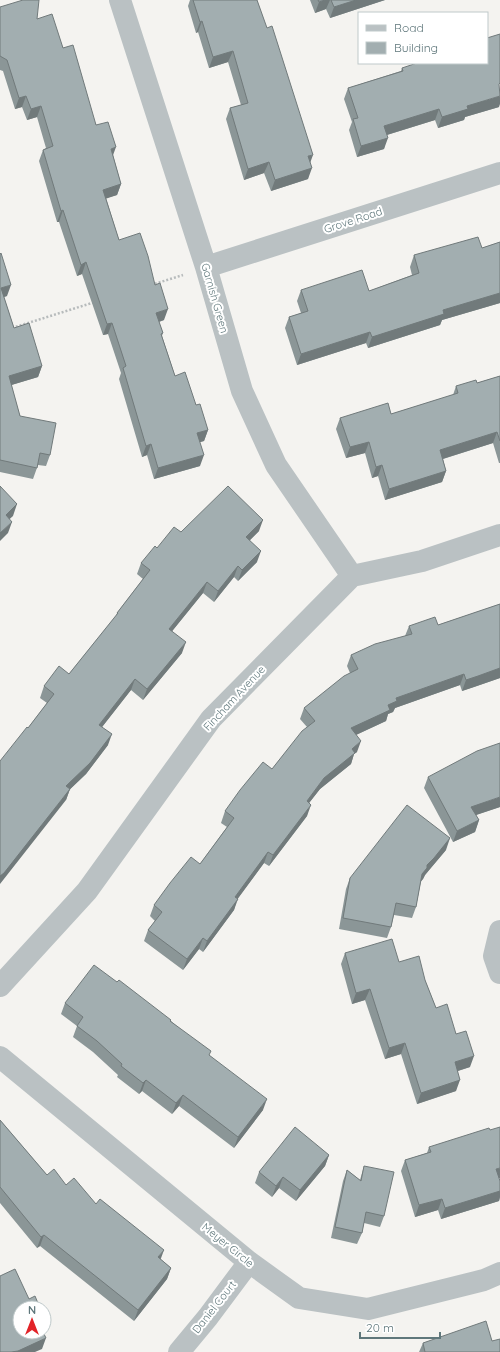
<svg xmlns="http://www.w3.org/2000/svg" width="500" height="1352" font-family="Quicksand,sans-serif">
<rect width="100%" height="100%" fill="#f4f3f0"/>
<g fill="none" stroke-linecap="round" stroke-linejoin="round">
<!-- path -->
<path stroke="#b7bbbc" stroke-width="2.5" stroke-dasharray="2 2" stroke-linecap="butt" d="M151,285L183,275
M12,328L95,302"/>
<!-- minor -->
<path stroke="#bac1c3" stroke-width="22" d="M120,0L206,267L242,391L276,465L352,576
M206,267L500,173
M500,931L494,956L500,973
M0,986L87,891L211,719L352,576L422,561L500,535
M0,1057L249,1262L299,1298L368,1309L484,1280L500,1273
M179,1352L208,1317L249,1262"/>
</g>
<!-- wall -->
<path fill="#8b9697" d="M190,0H257L310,162L308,179L271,191L264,173L244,180L226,119L230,108L241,105L228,62L209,68L198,32L196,33L188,6Z
M310,0H385L330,18L326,9L315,13Z
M0,7L37,19L63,48L96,125L113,155L121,184L117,195L106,198L119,240L155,285L164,320L159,322L163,333L162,336L175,376L196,405L208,430L204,441L200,442V466L154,479L147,455L142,457L119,379L121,373L108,334L103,335L82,274L77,276L59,222H57L39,161L43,150L46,148L37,117L27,120L22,107L15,109L3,71L0,70Z
M402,68L499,107L465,117L464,120L438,128L435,120L387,135L384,149L357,157L349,130L352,122L344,99L348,88L401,71Z
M500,242V303L442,320L440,325L368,348L366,343L297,365L285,328L289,317L301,313L297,301L301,290L369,291L412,275L410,267L414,255L482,248Z
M0,254L7,296L4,297L14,328L42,366L38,377L11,385L20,416L50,455L46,466L38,465L33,479L0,472Z
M500,376V463H499L493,443L443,459L446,471L442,482L385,500L378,476L372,478L365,453L346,458L336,429L340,418L391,414L453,395L456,386L477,383Z
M259,531L250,540L257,562L238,581L234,577L214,602L203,593L172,631L182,653L143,700L131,690L102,727L108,745L86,774L70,789L66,800L28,728L47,703L40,698L44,686L69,674L116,616L117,613L143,579L137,574L141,563L157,548L181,532Z
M500,604V678L474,687L462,691L460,685L395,708L393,712L388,714L386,721L356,735L357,752L354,754L351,764L320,789L309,803L307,816L269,866L264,863L237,899L234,910L203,952L199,949L183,970L144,941L148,930L155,921L150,916L154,905L200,864L227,827L221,823L225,811L272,769L307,727L300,719L304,708L350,673L347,666L351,655L405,636L409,626L438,625Z
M428,777L500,807L476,815L479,820L475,832L453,842L424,788Z
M446,850L430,869L425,875L423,879L421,881L416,907L412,918L394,915L391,927L387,938L339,929L346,889L350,878Z
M345,953L399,962L425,980L436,1008L456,1034L470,1067L458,1071L456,1091L417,1104L401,1054L385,1059L365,1000L352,1004L341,964Z
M117,982L171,1021L210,1056L263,1110L234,1148L179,1106L172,1114L142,1091L139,1094L117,1077L118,1075L93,1052L73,1037L77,1026L61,1014L65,1003Z
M0,1120L47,1175L66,1185L96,1204L171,1268L167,1279L134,1321L40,1246L37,1248L0,1203Z
M429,1147L499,1178L500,1181V1197L499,1201L441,1219L438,1210L415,1217L401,1171L405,1160L427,1153Z
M329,1155L325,1166L296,1201L279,1188L272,1197L255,1183L259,1172Z
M364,1166L384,1216L380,1227L364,1223L362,1233L357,1244L331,1238L343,1181L347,1170L360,1180Z
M492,1341L500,1352H419L423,1343Z"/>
<!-- shaded-wall -->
<path fill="#717a7b" d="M325,0H330L326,9L315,13L319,2Z
M356,0H385L330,18L334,7Z
M202,21L198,32L196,33L200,22Z
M233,51L228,62L209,68L213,57Z
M26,96L22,107L15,109L19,98Z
M500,96V104L499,107L465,117L464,120L438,128L442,117L467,106Z
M41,106L37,117L27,120L31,109Z
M439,109L435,120L380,137L384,126Z
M388,138L384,149L357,157L361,146Z
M116,147L112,158L111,149Z
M313,155L309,166L308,156Z
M269,162L264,173L244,180L248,169Z
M312,168L308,179L271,191L275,180Z
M121,184L117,195L99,201L103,190Z
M63,210L59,222H57L61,211Z
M86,262L82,274L77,276L81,265Z
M11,285L7,296L0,298L1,288Z
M500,293V303L442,320L440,325L368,348L372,337L443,310Z
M168,309L164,320L152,324L156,313Z
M112,323L108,334L103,335L107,324Z
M370,332L366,343L297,365L301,354Z
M42,366L38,377L5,387L9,376Z
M208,430L204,441L193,444L197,433Z
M497,432L493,443L436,461L440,450Z
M369,442L365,453L346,458L350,447Z
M151,444L147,455L142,457L146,446Z
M204,455L200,466L154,479L158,468Z
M382,465L378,476L372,478L376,467Z
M446,471L442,482L385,500L389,489Z
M17,504L13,516L2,526L6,515Z
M263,520L259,531L242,548L246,537Z
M12,522L8,533L0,541V533Z
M261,551L257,562L238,581L242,570Z
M238,566L234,577L214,602L218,591Z
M207,582L203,593L165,640L169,629Z
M186,642L182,653L143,700L147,689Z
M500,668V678L474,687L462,691L466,680Z
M464,674L460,685L395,708L393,712L388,714L386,721L347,739L351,728L388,705L396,698Z
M135,679L131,690L95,736L99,725Z
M112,734L108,745L86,774L62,797L66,786Z
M361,741L357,752L354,754L351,764L320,789L302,812L307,801L324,778L352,749Z
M70,789L66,800L0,884V876Z
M500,797V807L467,818L471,807Z
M311,805L307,816L269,866L273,855Z
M479,820L475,832L453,842L457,831Z
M450,838L446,850L430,869L425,875L423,879L418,885L422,874L427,865Z
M268,852L264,863L231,908L235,897Z
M238,899L234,910L203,952L207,941Z
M203,938L199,949L183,970L187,959Z
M370,989L365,1000L352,1004L356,993Z
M405,1043L401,1054L385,1059L389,1048Z
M474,1056L470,1067L451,1073L455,1062Z
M146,1080L142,1091L139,1094L143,1083Z
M460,1080L456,1091L417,1104L421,1093Z
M183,1095L179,1106L172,1114L176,1103Z
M267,1099L263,1110L234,1148L238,1137Z
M329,1155L325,1166L296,1201L300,1190Z
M500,1168V1178L492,1180L496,1169Z
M283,1177L279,1188L272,1197L276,1186Z
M500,1191V1197L499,1201L441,1219L445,1208Z
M442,1199L438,1210L415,1217L419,1205Z
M44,1235L40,1246L37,1248L41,1237Z
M164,1250L160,1261L158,1257Z
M171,1268L167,1279L134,1321L138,1310Z
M46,1338L42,1349L35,1352H11Z"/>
<!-- building -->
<path fill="#a2aeb0" stroke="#717a7b" d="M23,0H39L37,19L52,14L63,48L73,45L96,125L108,122L116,147L111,149L121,184L103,190L119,240L140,233L148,256L155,285L160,283L168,309L156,313L163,333L161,334L175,376L185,372L196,405L200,404L208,430L197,433L204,455L158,468L151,444L146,446L123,368L126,366L112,323L107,324L86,262L81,265L63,210L61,211L43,150L53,146L41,106L31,109L26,96L19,98L7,60L0,56V7Z
M193,0H257L267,28L272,26L313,155L308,156L312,168L275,180L269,162L248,169L230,108L248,103L233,51L213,57L202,21L200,22Z
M318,0H325L319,2Z
M331,0H356L334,7Z
M500,34V83L499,84L500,96L467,106L468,109L442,117L439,109L384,126L388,138L361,146L353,119L358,118L348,88L403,71L402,68L417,63H487V38Z
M478,237L482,248L500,242V293L443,310L444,314L372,337L370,332L301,354L289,317L308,311L301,290L362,270L369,291L419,273L414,255Z
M1,253L11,285L1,288L14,328L29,323L42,366L9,376L20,416L56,423L50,455L40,453L37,468L0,460V254Z
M500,376V441L497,432L440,450L446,471L389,489L382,465L376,467L369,442L350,447L340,418L388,403L391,414L458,393L456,386L476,380L477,383Z
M0,486L17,504L6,515L12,522L0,533Z
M228,486L263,520L246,537L261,551L242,570L238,566L218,591L207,582L169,629L186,642L147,689L135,679L99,725L112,734L90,763L66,786L70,789L4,873L0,876V761L27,727L28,728L54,694L44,686L59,666L69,674L118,613H117L150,570L141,563L155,546L157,548L174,527L181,532Z
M500,604V668L478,676L466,680L464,674L396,698L397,701L388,705L390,710L351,728L361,741L352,749L355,753L324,778L307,801L311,805L273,855L268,852L235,897L238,899L207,941L203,938L187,959L148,930L162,912L154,905L170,883L191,857L200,864L234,818L225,811L240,790L263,762L272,769L302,731L315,721L304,708L344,676L358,669L351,655L375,644L412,634L409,626L435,617L438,625Z
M500,743V797L471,807L479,820L457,831L428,777L477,751Z
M407,805L450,838L434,858L427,865V868L422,874L416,907L396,903L391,927L343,918L350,878Z
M392,939L399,962L419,956L425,980L436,1008L447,1004L456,1034L466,1031L474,1056L455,1062L460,1080L421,1093L405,1043L389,1048L370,989L356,993L345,953Z
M94,965L117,982L119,980L171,1020L170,1021L211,1051L209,1055L267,1099L238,1137L183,1095L176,1103L146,1080L143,1083L121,1066L122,1064L97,1041L77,1026L83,1017L65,1003Z
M0,1120L47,1175L54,1169L66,1185L74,1178L96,1204L100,1199L164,1250L158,1257L171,1268L138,1310L44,1235L41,1237L0,1187Z
M295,1127L329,1155L300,1190L283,1177L276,1186L259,1172Z
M500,1127V1168L496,1169L500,1181V1191L445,1208L442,1199L419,1205L405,1160L431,1152L429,1147L489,1128L490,1130Z
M364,1166L394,1172L384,1216L366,1212L362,1233L335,1227L347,1170L361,1181Z
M15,1269L29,1299L35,1296L40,1308H20V1332H43L46,1338L18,1351L11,1352H0V1276Z
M486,1321L492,1341L500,1339V1352H425L423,1343Z"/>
<g text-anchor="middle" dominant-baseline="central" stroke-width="4" stroke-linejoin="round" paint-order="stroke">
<!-- street labels -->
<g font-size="11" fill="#5f777b" stroke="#fff">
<text transform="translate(353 220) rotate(-18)">Grove Road</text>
<text transform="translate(215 298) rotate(74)">Garnish Green</text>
<text transform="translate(234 698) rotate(-47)">Fincham Avenue</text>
<text transform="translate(228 1245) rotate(39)">Meyer Circle</text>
<text transform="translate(214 1307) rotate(-52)">Daniel Court</text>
</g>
</g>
<!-- legend -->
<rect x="358" y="12" width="130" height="52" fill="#ffffff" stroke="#bfc9ca"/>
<rect x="366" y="25" width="20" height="6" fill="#bac1c3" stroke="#bfc9ca"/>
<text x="394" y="32" font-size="12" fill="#5f777b">Road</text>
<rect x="366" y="42" width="20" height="12" fill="#a2aeb0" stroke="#bfc9ca"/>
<text x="394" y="52" font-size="12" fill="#5f777b">Building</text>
<!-- north arrow -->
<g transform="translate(32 1320)"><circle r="19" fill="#ffffff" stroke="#bfc9ca"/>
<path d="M0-3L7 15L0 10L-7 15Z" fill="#e22328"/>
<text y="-6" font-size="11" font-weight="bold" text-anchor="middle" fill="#5f777b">N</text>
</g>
<!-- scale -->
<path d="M360 1332v6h80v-6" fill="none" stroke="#5f777b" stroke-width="2"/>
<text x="366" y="1332" font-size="12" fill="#5f777b" stroke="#ffffff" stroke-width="3" paint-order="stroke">20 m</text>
</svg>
